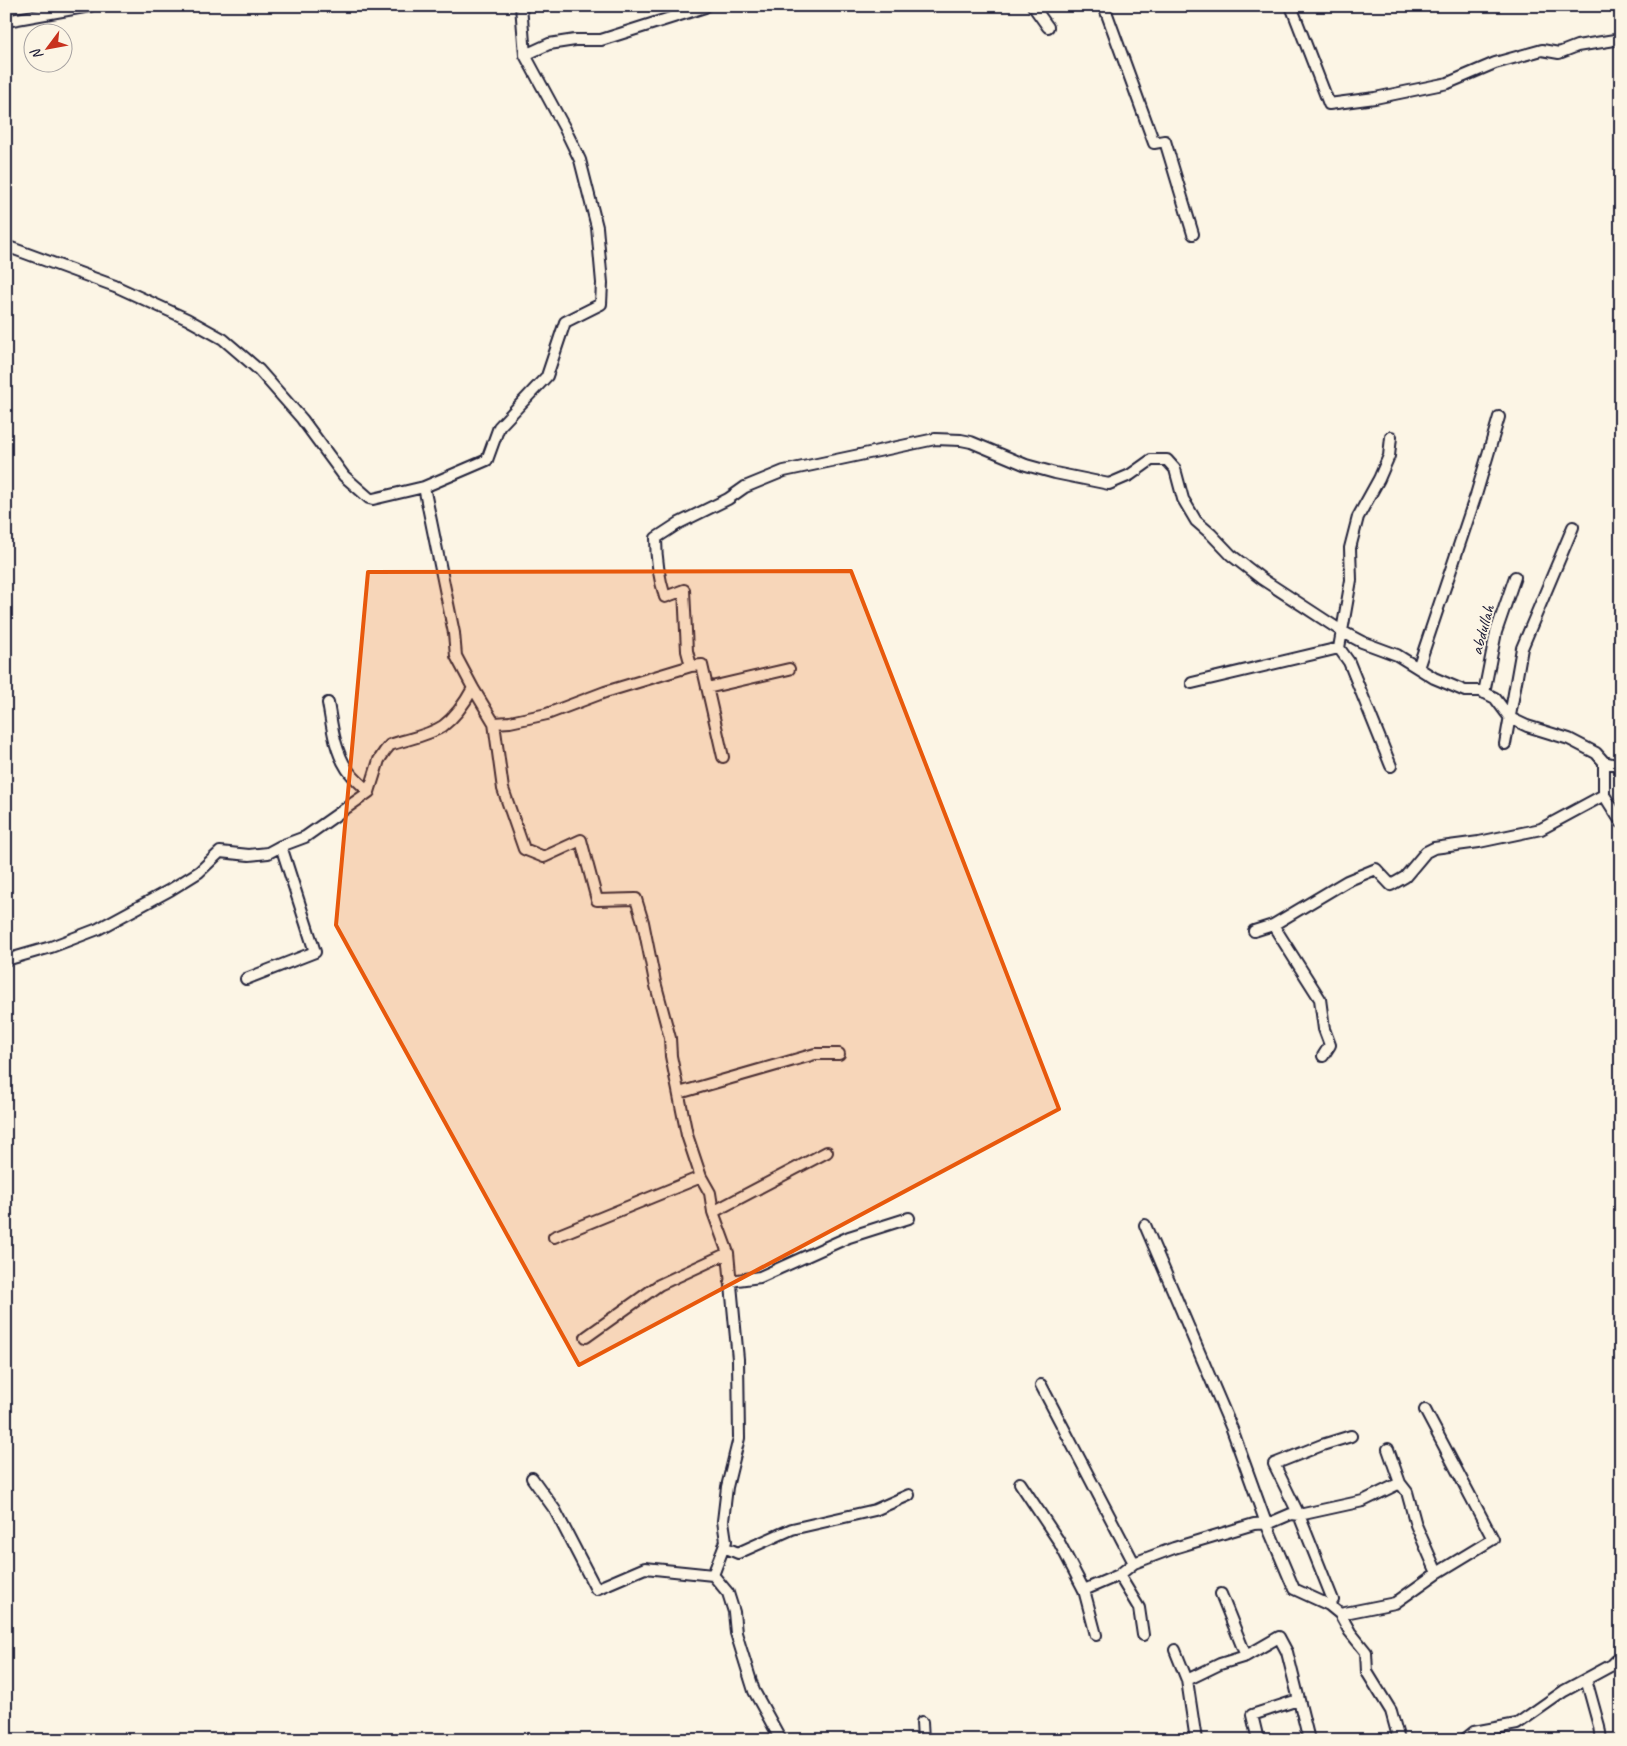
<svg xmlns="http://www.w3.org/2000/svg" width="1627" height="1746" font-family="Caveat,sans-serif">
<rect width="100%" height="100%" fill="#fcf5e5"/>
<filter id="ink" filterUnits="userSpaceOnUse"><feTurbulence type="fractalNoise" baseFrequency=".02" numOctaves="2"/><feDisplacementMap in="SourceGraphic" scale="10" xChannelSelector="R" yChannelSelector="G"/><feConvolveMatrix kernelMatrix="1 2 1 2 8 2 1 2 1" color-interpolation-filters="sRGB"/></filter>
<g filter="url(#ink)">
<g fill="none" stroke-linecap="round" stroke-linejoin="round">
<!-- street casing -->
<g stroke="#22223b" stroke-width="14">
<path id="street" d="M521,6L525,55L564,127L580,160L597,227L602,283L601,304L565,322L547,376L499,427L487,460L424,487L454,633L456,656L473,688L494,723L503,789L524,849L544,857L581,840L597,900L636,899L643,922L655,982L670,1038L671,1056L687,1135L701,1177L710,1193L713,1212L728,1253L738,1359L739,1438L727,1487L723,1521L726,1541L713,1575L728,1593L734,1612L736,1633L754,1691L781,1740
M1033,6L1048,27
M1104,6L1154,143L1165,141L1193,234
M1291,6L1329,104L1375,98L1448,83L1495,63L1542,50L1559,53L1577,46L1621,39
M6,21L90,6
M525,55L549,44L575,40H601L705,7
M6,246L115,286L187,319L223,339L259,370L302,419L344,476L369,498L373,499L424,487
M1339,648L1349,662L1391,766
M691,666L702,665L723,757
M1418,668L1476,495L1499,417
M1192,683L1339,648L1351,580L1350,548L1358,517L1379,479L1389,456L1391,437
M707,688L789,669
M1484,693L1496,632L1515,577
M328,703C332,725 334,749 347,769C352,777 362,785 369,792
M494,723L510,722L547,714L605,692L691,666L687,651L684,590L665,597C659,578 656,558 656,538L679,523L728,499L745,487L784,471L935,439L961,440L971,442L1026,465L1055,473L1109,484L1130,475L1151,460H1167L1175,469L1183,499L1196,521L1211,534L1231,555L1262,579L1343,632L1362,642L1397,655L1434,678L1465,691H1481L1495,698L1510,718L1527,726L1569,739L1596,753L1604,762L1621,766
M1505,744L1522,648L1573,527
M1604,762V795L1621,822
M1273,925L1320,999L1324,1029L1330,1045L1323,1056
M1254,931L1273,925L1347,881L1376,869L1391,885L1405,877L1426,852L1434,848L1479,842L1541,829L1604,795
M6,960L51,947L98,929L170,890L199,872L220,852L249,855L268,853L281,846L305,837L369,792L379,760L385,751L390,745C407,739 428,736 443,726C455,717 466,701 473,688
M246,979L315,952L281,846
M679,1093L815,1054H839
M713,1212L827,1152
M1145,1225L1232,1429L1266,1523L1294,1589L1329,1605L1340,1614L1350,1632L1366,1652L1367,1672L1391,1711L1399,1740
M554,1237L701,1177
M730,1281L760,1277L849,1237L909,1218
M586,1337L659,1285L728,1253
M1041,1385L1134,1563L1119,1575L1084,1590
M1388,1449L1400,1483L1407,1492L1416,1525L1437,1573
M532,1478L555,1510L596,1589L645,1568L713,1575
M1020,1483L1058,1540L1084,1590L1096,1635
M724,1547L738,1553L792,1529L875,1510L909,1495
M1134,1563L1174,1548L1254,1524L1270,1523L1291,1514L1299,1515L1363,1501L1400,1483
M1119,1575L1139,1608L1143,1635
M1221,1594L1246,1656
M1329,1605L1333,1600L1299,1515L1274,1464L1322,1445L1351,1436
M1340,1614L1395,1603L1437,1573L1493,1539L1425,1410
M1175,1650L1187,1680L1196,1740
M1586,1679L1599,1726L1601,1740
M1187,1680L1220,1664L1246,1656L1279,1637L1287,1652L1309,1740
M922,1722L923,1740
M1258,1740L1252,1715L1298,1700
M1464,1740L1474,1732L1517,1724L1564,1691L1612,1665L1621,1656"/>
</g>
<!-- street -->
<use href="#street" stroke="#fcf5e5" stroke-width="10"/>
</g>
</g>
<!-- marked area -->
<path fill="#e8590c" fill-opacity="0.2" stroke="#e8590c" stroke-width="4" stroke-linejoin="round" d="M851,571L1059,1109L579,1365L336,925L368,572Z"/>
<g text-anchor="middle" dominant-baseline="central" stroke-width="4" stroke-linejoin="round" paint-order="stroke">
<!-- street labels -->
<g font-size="18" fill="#22223b" stroke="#fcf5e5">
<text transform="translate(1482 630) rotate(-75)">abdullah</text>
</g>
</g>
<!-- margin -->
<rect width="1627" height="1746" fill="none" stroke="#fcf5e5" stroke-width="25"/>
<rect x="12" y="12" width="1602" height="1721" fill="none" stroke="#22223b" stroke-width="2" filter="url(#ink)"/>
<!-- north arrow -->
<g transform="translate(48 48) rotate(238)"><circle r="24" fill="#fcf5e5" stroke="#a5a1a1"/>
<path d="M0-4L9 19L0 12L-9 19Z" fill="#c8321e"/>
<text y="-8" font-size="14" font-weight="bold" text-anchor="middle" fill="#22223b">N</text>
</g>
</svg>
